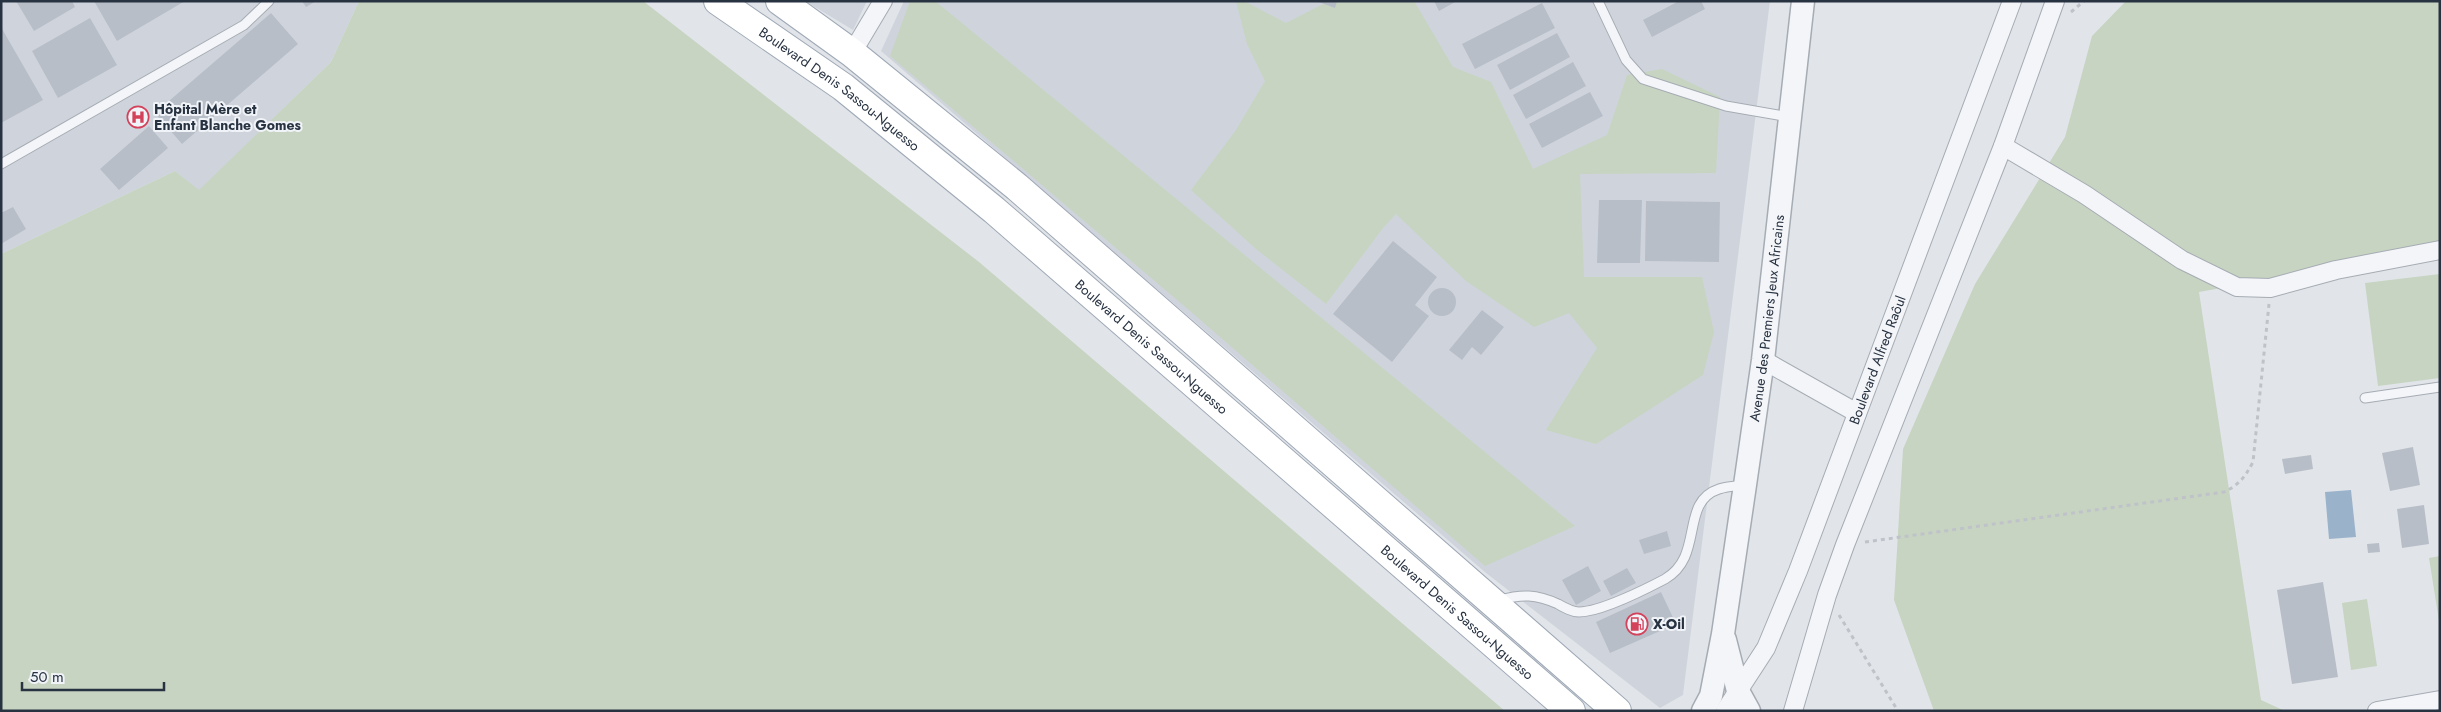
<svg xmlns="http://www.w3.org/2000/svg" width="2441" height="712" font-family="Jost,sans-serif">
<rect width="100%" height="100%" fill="#e1e5ea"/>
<!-- built -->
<path fill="#cfd4dc" d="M1,1H359L331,62L199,191L175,171L1,254Z
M805,1H867L853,30Z
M904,1H1770L1683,695L1660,708L1486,573L881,51Z"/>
<!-- green -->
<path fill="#c7d4c1" d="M359,1H643L979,262L1505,711H1V254L175,171L199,190L331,62Z
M910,1H935L1575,526L1485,566L1190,311L890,56Z
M1236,1H1244L1286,23L1329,1H1414L1453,67L1491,82L1533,169L1607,135L1627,75L1662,69L1720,97L1716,173L1580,174L1584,277H1702L1714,332L1703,375L1596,444L1546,430L1597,348L1569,313L1534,327L1466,281L1396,214L1383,228L1326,304L1256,249L1191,190L1236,130L1265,81L1247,44Z
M2126,1H2440V249L2199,292L2261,700L2285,711H1934L1894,600L1903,449L1975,284L2065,137L2092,36Z
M2440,274V378L2378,386L2365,283Z
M2440,556V627L2429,558Z
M2367,599L2377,666L2351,670L2342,603Z"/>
<!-- water -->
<path fill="#9ab3cb" d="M2351,490L2356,537L2329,539L2325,492Z"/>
<!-- building -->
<path fill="#b8bec7" d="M16,1H72L75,7L34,31Z
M94,1H185L117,41Z
M302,1H316L306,7Z
M1316,1H1337L1335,8Z
M1434,1H1457L1439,11Z
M1679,1H1701L1705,9L1652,37L1643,20Z
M1542,3L1555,28L1475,69L1462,44Z
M271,13L298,44L182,144L155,113Z
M90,18L117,65L58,98L32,51Z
M1,27L43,100L1,123Z
M1557,33L1570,57L1510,90L1497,65Z
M1573,62L1586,86L1526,119L1513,95Z
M1590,92L1603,116L1542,148L1529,124Z
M149,126L168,148L119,190L100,169Z
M1599,200H1642L1640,263H1597Z
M1646,201L1720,202L1719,262L1645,261Z
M13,207L26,229L1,244V213Z
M1393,241L1437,277L1415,305L1429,316L1392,362L1333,314Z
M1428 302a14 14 0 1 1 28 0a14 14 0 1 1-28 0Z
M1482,310L1504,327L1481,355L1472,347L1462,360L1449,350Z
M2413,447L2420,485L2390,491L2382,453Z
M2311,455L2313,469L2285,474L2282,459Z
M2424,505L2429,544L2402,548L2397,509Z
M1667,531L1671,546L1644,554L1639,540Z
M2379,543L2380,552L2368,553L2367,544Z
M1588,566L1601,591L1576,605L1562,580Z
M1627,568L1636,583L1611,596L1603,581Z
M2323,582L2338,677L2292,684L2277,590Z
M1661,592L1676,624L1610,653L1596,622Z"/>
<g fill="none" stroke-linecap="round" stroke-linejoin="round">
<!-- service casing -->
<g stroke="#a6acb4" stroke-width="11">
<path id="service" d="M1598,1L1626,60L1643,79L1726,106L1789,117
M1,164L244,25L269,1
M2365,398L2440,387
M1499,600C1522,594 1536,594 1558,604C1565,608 1572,612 1579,612C1600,612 1646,589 1665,579C1705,556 1679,502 1719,489C1727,486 1737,486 1745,485"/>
</g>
<!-- minor casing -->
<g stroke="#a6acb4" stroke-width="20">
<g id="minor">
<path d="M852,53L883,1"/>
<path d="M2003,146L2084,194L2182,260L2237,287L2270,288L2336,270L2440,250"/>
<path d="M1763,360L1857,413"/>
<path id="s1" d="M1725,711L1766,648L1798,571L2012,1"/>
<path d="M1793,711L1827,595L1845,545L2003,146L2055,1"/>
<path d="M2377,711L2440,700"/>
</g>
</g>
<!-- tertiary casing -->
<g stroke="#a6acb4" stroke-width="25">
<g id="tertiary">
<path d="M1725,640L1738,691L1749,711"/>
<path id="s2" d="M1703,711L1711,696L1723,634L1745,485L1763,360L1803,1"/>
</g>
</g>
<!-- primary casing -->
<g stroke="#9fa9b6" stroke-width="30">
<g id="primary">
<path id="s3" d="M718,1L843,87L994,210L1571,711"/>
<path d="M780,1L852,53L1017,187L1617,711"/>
</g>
</g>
<!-- path -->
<path stroke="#bfc3c9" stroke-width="3" stroke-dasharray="4 4" stroke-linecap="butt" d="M2071,12L2084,1
M1865,542L2224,492C2239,485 2245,477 2253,462L2269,304
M1839,615L1898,711"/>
<!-- service -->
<use href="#service" stroke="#f4f5f8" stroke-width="9"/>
<!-- minor -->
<use href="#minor" stroke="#f4f5f8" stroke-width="18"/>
<!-- tertiary -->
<use href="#tertiary" stroke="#f4f5f8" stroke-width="22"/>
<!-- primary -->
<use href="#primary" stroke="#fff" stroke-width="28"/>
</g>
<!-- icons -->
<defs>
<g id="hospital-ring" transform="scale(1.125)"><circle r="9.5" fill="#f0f3f7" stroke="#d4415b" stroke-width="1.5"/><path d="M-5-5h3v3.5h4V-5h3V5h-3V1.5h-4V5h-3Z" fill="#d4415b"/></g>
<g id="fuel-ring" transform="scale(1.125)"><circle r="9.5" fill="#f0f3f7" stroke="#d4415b" stroke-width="1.5"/><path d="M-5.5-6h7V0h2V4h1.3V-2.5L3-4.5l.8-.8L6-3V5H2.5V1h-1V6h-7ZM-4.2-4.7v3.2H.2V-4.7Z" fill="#d4415b"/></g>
</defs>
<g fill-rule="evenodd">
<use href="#hospital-ring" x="138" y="117"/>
<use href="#fuel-ring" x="1637" y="624"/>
</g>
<g text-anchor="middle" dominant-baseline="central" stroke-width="4" stroke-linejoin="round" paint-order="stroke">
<!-- street labels -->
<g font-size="14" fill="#283342" stroke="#f0f3f7">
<text stroke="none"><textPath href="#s3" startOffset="150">Boulevard Denis Sassou-Nguesso</textPath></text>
<text stroke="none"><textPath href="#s2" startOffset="399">Avenue des Premiers Jeux Africains</textPath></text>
<text stroke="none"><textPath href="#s3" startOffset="555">Boulevard Denis Sassou-Nguesso</textPath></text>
<text stroke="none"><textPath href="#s1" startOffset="384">Boulevard Alfred Raôul</textPath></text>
<text stroke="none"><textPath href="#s3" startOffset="960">Boulevard Denis Sassou-Nguesso</textPath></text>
</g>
<!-- poi labels -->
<g font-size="14" font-weight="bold" fill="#283342" stroke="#f0f3f7" text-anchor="start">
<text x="154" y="109">Hôpital Mère et<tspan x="154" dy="16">Enfant Blanche Gomes</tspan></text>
<text x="1653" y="624">X-Oil</text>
</g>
</g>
<!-- border -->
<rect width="2441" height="712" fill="none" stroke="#283342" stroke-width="5"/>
<!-- scale -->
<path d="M22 682v8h142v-8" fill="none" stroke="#283342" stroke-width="2.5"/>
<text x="30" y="682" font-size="15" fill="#283342" stroke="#f0f3f7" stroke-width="4" paint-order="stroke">50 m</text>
</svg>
